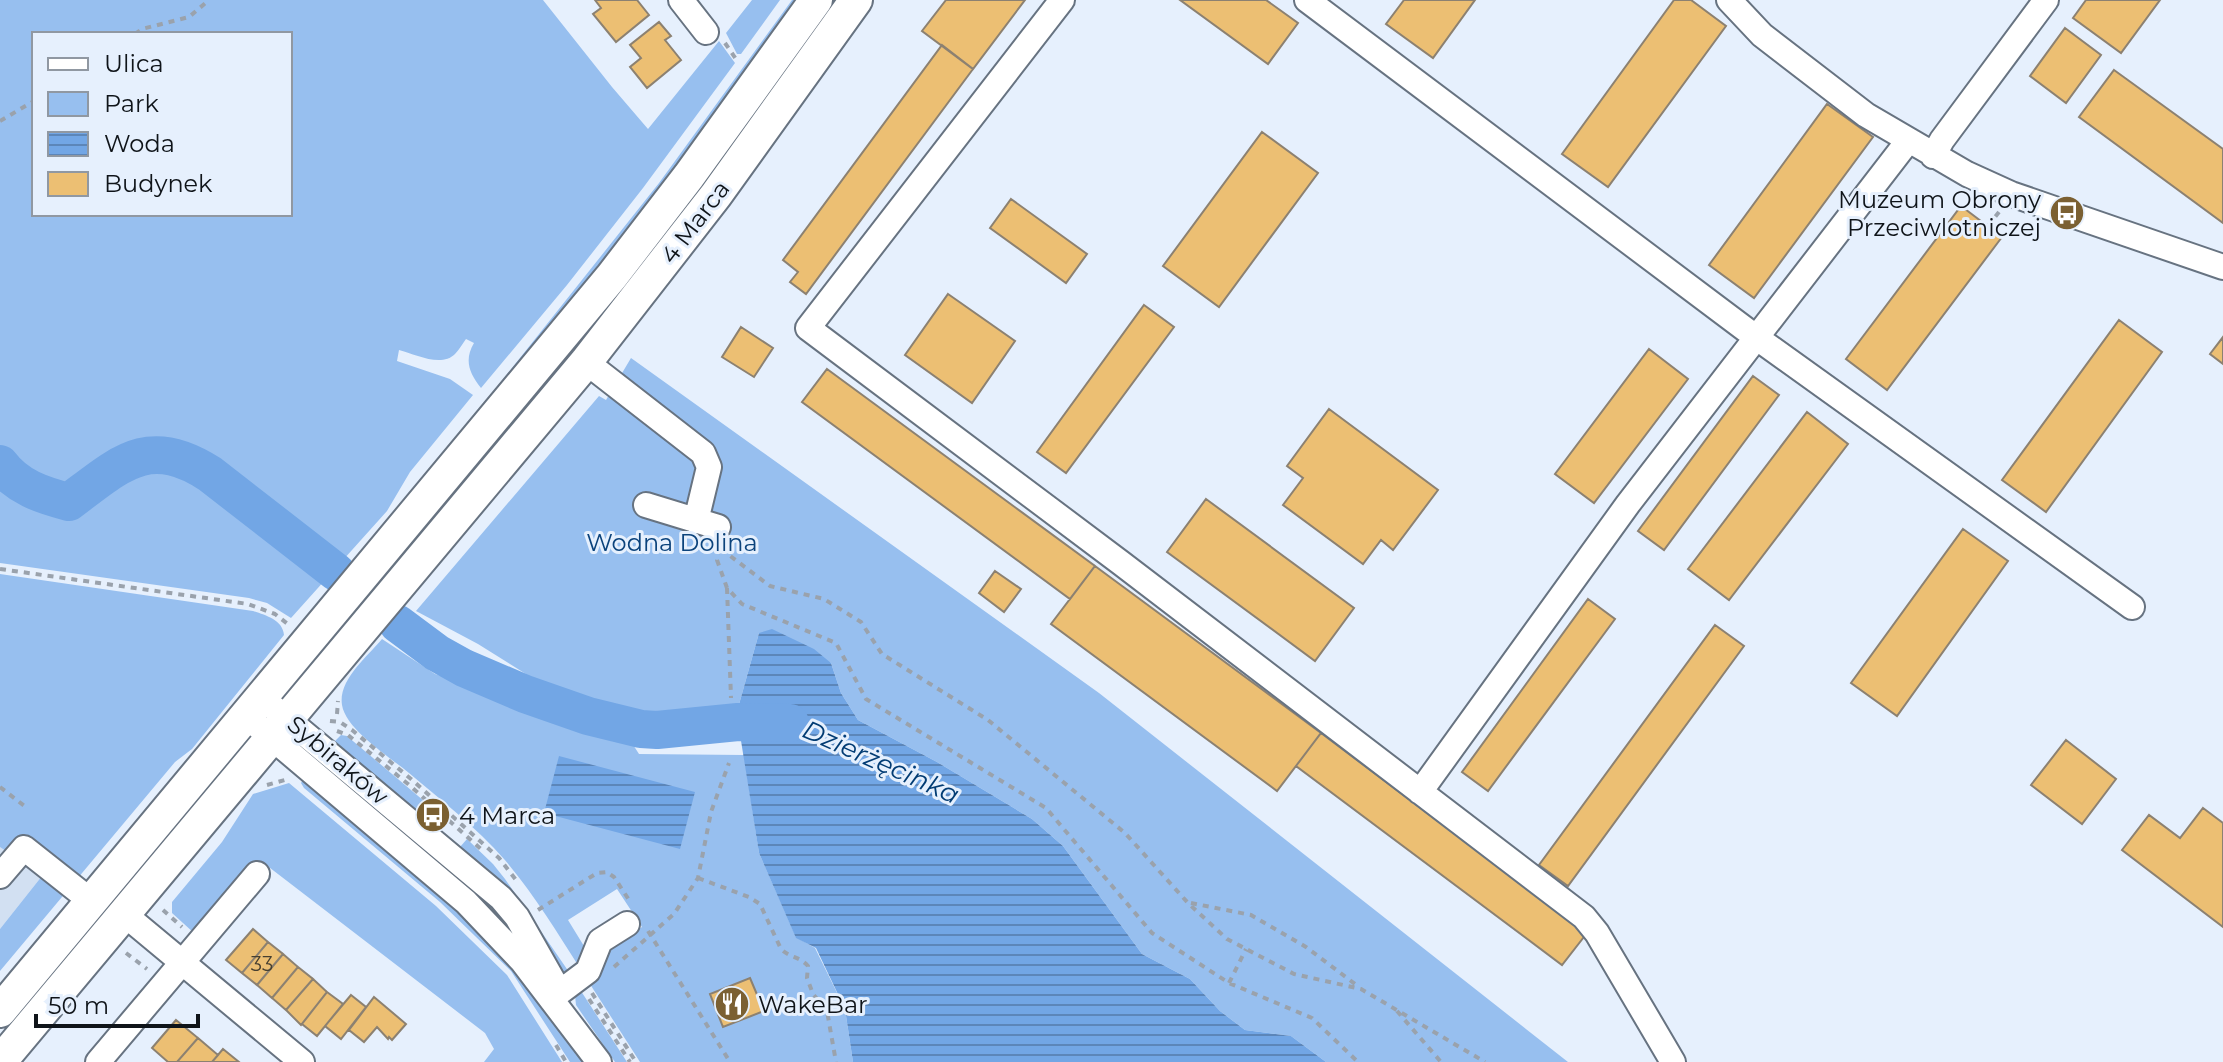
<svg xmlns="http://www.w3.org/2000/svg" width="2223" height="1062" font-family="Montserrat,sans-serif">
<defs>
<pattern id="water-rules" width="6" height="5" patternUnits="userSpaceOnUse" patternTransform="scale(2)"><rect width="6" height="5" fill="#72a6e5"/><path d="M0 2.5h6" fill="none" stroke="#5c86b9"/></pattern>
</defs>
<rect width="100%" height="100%" fill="#e6f0fd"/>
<!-- built -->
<path fill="#d2e0f2" d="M0,847L42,876L0,929Z"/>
<!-- green -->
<path fill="#97bfef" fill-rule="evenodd" d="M0,0H543L612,87L648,129L719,41L735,63L643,188L567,285L481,388C469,373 464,360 474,343L466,339C463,343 459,350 455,354C441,368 415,354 399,350L397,361L450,379L473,395L410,472L387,511L291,618L267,603L249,598L0,563ZM34,34H290V214H34Z
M752,0H780L741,54H737L726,33Z
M792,0H801L752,69L506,387L493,392L659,183Z
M631,358L1099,693L1568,1062H1326L1291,1036L1245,1030L1220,1011L1190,979L1142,954L1063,846L1032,819L937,762L858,720L841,693L831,663L759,633L738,708L662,716L556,693L478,644L416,611L599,396L606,400Z
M0,574L253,611C265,615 283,620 284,635L192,749L175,762L0,971V929L42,876L0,847Z
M382,639L435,674L630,740L639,754L744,755L759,853L796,937L815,948L845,1009L853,1062H640L588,981L610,947L642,927L617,889L568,920L587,951L581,970C557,932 533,893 504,859C478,829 440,799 409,773C390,757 346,730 342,705C338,680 367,657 382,639Z
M341,735L347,736L424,801L415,810L334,742Z
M306,775L476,921L585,1062H570L511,971L440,902L304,788L301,783Z
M289,783L436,906L507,975L562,1062H484L494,1049L485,1033L261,861L194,933L172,913V902L222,842L253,794Z
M467,839L493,864L505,879L571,975L561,974L511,896L490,872L460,847Z
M579,988L627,1062H615L576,1005L575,995Z"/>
<!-- water -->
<path fill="url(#water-rules)" d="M772,629L814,649L831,663L841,693L858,720L937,762L1032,819L1063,846L1142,954L1190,979L1220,1011L1245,1030L1291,1036L1326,1062H853L845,1009L816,948L796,938L759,853L738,722V708L759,633Z
M559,756L695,792L680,849L544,813Z"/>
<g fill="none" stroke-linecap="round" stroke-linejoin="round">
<!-- river -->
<path stroke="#72a6e5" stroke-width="38" d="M0,464C17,487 42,495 69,502C120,464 148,434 210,474L336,572
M398,624L437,653L464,668L525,694L588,716L641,729L657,730L738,722L790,723"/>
</g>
<!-- building -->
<path fill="#ecbf73" stroke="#8c8171" stroke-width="2" d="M595,0H637L649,15L616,42L593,14L601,8Z
M946,0H1025L973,69L922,31Z
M1180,0H1266L1298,23L1268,64Z
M1404,0H1475L1433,58L1386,24Z
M1674,0H1691L1726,26L1608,187L1562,154Z
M2086,0H2160L2121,53L2073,18Z
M659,22L671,36L665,40L681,60L647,88L630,67L641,58L630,45Z
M2065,28L2101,55L2066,103L2030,76Z
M942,45L973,69L806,294L790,282L798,272L783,260Z
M2114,70L2223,149V223L2079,117Z
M1827,104L1873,137L1754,298L1709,265Z
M1262,132L1318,173L1219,307L1163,266Z
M1011,199L1087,254L1066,283L990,228Z
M1961,206L2002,237L1887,390L1846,359Z
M948,294L1015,341L972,403L905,355Z
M1144,305L1174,327L1066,473L1037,452Z
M2119,320L2162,352L2046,512L2002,480Z
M741,327L773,348L754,377L722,357Z
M2223,337V364L2210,354Z
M1649,349L1688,379L1594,503L1555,474Z
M827,369L1095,566L1070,599L802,402Z
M1753,376L1779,395L1664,550L1638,531Z
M1329,409L1438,490L1393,550L1381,540L1363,564L1283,505L1303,478L1287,466Z
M1807,412L1848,444L1729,600L1688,569Z
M1206,499L1354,608L1315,661L1167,552Z
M1963,529L2008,561L1897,716L1851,683Z
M1095,566L1321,733L1277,791L1051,624Z
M995,571L1021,589L1004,612L979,593Z
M1588,599L1615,619L1488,791L1462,772Z
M1715,625L1744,646L1568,886L1539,865Z
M1321,733L1587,933L1562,965L1296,766Z
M2066,740L2116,779L2082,824L2031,785Z
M2203,808L2223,823V927L2122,850L2149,815L2180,838Z
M253,929L268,942L242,973L226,960Z
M268,942L283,954L257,985L242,973Z
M283,954L298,967L272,998L257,985Z
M298,967L313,979L286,1010L272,998Z
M750,978L764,1011L723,1027L710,994Z
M313,979L327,992L301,1025L286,1010Z
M327,992L343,1004L317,1036L302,1024Z
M351,995L366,1007L341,1039L325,1026Z
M374,997L406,1024L392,1040L389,1037L388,1039L377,1027L364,1042L349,1030Z
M176,1020L198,1038L177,1062H168L152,1048Z
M198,1038L218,1055L212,1062H177Z
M223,1049L239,1062H212Z"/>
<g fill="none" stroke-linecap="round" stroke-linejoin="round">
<!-- minor casing -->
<g stroke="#677381" stroke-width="28">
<path id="minor" d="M681,0L706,32
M1062,0L808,328L1121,563L1584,917L1597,933L1673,1062
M1307,0L1757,338L2132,607
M1729,0L1762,35L1866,115L1967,174L2011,194L2223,267
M1933,156L1942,140L2046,0
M586,362L703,453L709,467L696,521
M646,505L718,527
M262,698L501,898L517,917L555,984
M246,716L466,902L522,961L599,1062
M1420,792L1628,504L1908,141
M0,876L24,848L91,901
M124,914L302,1062
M560,992L588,971L600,941L627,924
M98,1062L257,874"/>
</g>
<!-- major casing -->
<g stroke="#677381" stroke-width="36">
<path id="major" d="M0,1011L612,276L689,176L816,0
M0,1062L586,362L716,195L856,0"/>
</g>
<!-- path -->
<path stroke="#9aa2ac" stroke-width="4" stroke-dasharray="6 6" stroke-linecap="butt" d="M135,34L142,29L189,17L209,0
M725,43L738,62
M0,121L34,101
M1988,226L1999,212
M719,548L717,560L727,588L742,604L836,643L866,699L1046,808L1152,933L1229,983L1312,1018L1358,1062
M721,549L770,586L824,599L861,622L882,654L988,720L1125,833L1188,903L1227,939L1294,974L1361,989L1485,1062
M0,569L248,604L275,614L289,625
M727,588L731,698
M337,714L338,701
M330,721L340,722L352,730L411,779L499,858L516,880
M337,731L348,735L408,784L481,849
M267,785L285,780
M0,787L27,808
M698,878L749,897L760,904L781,949C790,958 799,956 808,966L807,978L813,994L827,1011L836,1062
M1191,903L1251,915L1306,947L1359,987
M163,910L182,927
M538,910L597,873L607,872L614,877L631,903
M648,931L730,1062
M126,953L147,969
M614,967L674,914L698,878L711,812L729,763
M1229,983L1246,949
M592,993L636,1062
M589,999L630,1062
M1397,1011L1441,1062
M556,1045L566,1062"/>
<!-- minor -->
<use href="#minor" stroke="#fff" stroke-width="24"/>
<!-- major -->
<use href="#major" stroke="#fff" stroke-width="32"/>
</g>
<!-- icons -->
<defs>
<g id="bus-disc" transform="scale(1.8)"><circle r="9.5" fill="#7b6032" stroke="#e6f0fd"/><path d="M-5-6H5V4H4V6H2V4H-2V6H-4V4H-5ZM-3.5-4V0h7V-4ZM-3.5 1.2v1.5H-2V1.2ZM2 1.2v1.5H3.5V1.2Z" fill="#fff"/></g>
<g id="restaurant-disc" transform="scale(1.8)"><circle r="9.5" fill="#7b6032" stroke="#e6f0fd"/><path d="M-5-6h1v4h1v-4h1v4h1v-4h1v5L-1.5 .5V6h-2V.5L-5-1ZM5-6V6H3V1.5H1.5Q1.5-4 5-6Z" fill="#fff"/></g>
</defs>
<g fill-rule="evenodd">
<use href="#bus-disc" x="2067" y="213"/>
<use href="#bus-disc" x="433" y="815"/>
<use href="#restaurant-disc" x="732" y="1004"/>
</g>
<g text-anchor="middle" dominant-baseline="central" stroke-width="6" stroke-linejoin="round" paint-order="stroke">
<!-- number labels -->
<g font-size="20" fill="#463f30">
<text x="262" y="964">33</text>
</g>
<!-- poi labels -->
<g font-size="24" fill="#0f1419" stroke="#e6f0fd" text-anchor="start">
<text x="2041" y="199" text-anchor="end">Muzeum Obrony<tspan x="2041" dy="28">Przeciwlotniczej</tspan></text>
<text x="459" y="815">4 Marca</text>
<text x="758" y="1004">WakeBar</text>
</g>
<!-- street labels -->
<g font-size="24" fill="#0f1419" stroke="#e6f0fd">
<text transform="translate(695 222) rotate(-53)">4 Marca</text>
<text transform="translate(338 760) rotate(40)">Sybiraków</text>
</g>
<!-- park labels -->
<g font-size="24" fill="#0b437c" stroke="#e6f0fd">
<text x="672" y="542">Wodna Dolina</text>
</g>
<!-- water labels -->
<g font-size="26" font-style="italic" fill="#023c74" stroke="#e6f0fd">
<text transform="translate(881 762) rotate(24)">Dzierżęcinka</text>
</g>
</g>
<!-- legend -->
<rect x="32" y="32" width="260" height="184" fill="#e6f0fd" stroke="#9098a2" stroke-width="2"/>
<rect x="48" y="58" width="40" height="12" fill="#ffffff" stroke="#9098a2" stroke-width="2"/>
<text x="104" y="72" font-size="24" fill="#0f1419">Ulica</text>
<rect x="48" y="92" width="40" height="24" fill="#97bfef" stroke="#9098a2" stroke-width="2"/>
<text x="104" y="112" font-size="24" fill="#0f1419">Park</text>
<rect x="48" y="132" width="40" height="24" fill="url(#water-rules)" stroke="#9098a2" stroke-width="2"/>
<text x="104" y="152" font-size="24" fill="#0f1419">Woda</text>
<rect x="48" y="172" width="40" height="24" fill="#ecbf73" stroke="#9098a2" stroke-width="2"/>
<text x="104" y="192" font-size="24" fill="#0f1419">Budynek</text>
<!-- scale -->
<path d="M36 1014v12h162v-12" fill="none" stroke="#0f1419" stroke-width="4"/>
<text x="48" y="1014" font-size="24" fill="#0f1419" stroke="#e6f0fd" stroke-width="6" paint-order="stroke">50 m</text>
</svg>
